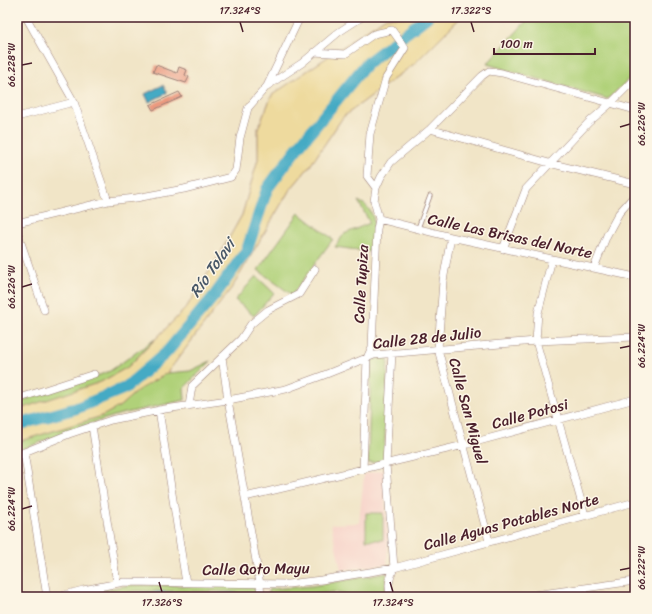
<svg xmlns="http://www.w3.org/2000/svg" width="652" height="614" font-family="Sriracha,sans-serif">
<rect width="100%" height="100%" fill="#fcf5e5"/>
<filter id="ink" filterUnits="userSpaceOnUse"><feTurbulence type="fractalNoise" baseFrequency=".025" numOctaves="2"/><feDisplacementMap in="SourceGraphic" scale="8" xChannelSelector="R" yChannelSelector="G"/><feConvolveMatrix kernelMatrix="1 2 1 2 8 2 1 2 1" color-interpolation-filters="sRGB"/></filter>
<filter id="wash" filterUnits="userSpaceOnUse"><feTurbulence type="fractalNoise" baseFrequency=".012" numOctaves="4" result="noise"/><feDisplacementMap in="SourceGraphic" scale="16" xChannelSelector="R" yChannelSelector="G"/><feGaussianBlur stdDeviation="0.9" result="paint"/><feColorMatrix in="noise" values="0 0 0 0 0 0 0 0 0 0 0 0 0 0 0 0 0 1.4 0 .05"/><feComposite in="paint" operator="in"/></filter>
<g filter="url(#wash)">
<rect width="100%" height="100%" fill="#f1e5c7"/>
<!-- built -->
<path fill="#f7d1c8" d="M383,470L388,540L387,564L341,570L331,524L359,523L364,474Z"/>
<!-- green -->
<path fill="#b0d179" stroke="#7d7852" d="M530,17H635V73L608,99L487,64Z
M358,201C380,210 374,233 372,252L335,247L344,234L370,223Z
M299,213L333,239L292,295L258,270Z
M256,276L274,293L254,316L235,300Z
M155,339L128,367L101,382L17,410V402L81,382L110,371Z
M388,357L384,461L368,463L371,362L375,358Z
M211,361L184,388L185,400L121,414L92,423L17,451V442L102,416L120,406L138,390L167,373L190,371Z
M366,513H383V540H366Z
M387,573L385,592L388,597H352L334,592L296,597H268L269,589L312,586Z
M131,585L257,586V597L230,592L135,591L106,597H73L94,591Z"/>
<!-- sand -->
<path fill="#eeda9e" stroke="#9c7c64" d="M386,17H461L414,64L343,117L310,166L289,191L233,286L167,373L138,390L120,406L102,416L17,442V410L101,382L128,367L186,308L217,259L242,215L258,159V128L272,95Z"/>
<!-- water -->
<path fill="#45aac4" stroke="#486478" d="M163,85L167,93L149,102L145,94Z"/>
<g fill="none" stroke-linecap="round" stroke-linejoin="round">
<!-- stream -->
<path stroke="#45aac4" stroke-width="2" d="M119,597L134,594L165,593L199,596L231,594L247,597"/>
<!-- river -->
<path stroke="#45aac4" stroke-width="12" d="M17,425L77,408L125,388L166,353L215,295L247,250L267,189L295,151L367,63L427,17"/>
</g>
<g id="blocks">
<!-- building -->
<path fill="#eb997f" d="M156,65L177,73L179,67L187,70L185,75L189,77L186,83L153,72Z
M179,92L182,97L153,110L150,105Z"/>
</g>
</g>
<g filter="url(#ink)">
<use href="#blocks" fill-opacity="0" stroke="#9e8279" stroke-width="1"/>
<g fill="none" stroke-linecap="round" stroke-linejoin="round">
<!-- service casing -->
<g stroke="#9e8279" stroke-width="5">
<path id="service" d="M418,228L430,196"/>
</g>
<!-- minor casing -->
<g stroke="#9e8279" stroke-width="8">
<path id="minor" d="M26,17L74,102L108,201
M314,52L345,54L374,34L392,30L405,48L386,78L370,134L367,176L376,188
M267,86L300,17
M17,117L74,102
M430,129L549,163L635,184
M379,219L451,237L635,277
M17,223L108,201L136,198L184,189L231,177L236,170L240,138L248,108L267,86L302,63L339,32L362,17
M17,231L44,310
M451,237L443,281L438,349L489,541
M503,249L526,189L588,123L611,103L635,79
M552,259L538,313L536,341L585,515
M594,268L607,235L619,213L635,195
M392,353L386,464L394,568C390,578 386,587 392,597
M222,357L228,400L260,584L261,597
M17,399L94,374
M189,406L192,386L241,339L251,324L268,310L299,294L315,269
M159,410L186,583
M92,426L117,583
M24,452L47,597
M17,455L69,434L111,420L165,409L228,400L286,389L324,375L374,355L536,341L635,337
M363,470L367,358L372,347L377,229L379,219L374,201L376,188L381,177L391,162L430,129L482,76L489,71L502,73L635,110
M245,497L464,445L635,399
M17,595L30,597
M57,597L83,590L124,582L288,584L321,580L394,568L635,502
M520,597L635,581"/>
</g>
<!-- service -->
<use href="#service" stroke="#fff" stroke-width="3.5"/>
<!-- minor -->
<use href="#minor" stroke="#fff" stroke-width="7"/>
</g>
</g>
<!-- ticks -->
<path fill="none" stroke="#4a1f2b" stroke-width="1.5" d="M240,22L243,32M471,22L474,32M22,65L32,63M620,127L630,124M22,287L32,284M620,348L630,346M22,509L32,506M620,570L630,568M159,582L162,592M390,582L393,592"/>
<g text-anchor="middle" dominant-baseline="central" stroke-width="3" stroke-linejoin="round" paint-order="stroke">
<!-- street labels -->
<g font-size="15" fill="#4a1f2b" stroke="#fcf5e5">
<text transform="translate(510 236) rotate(12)">Calle Las Brisas del Norte</text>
<text transform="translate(361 284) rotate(-87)">Calle Tupiza</text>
<text transform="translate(427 338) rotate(-6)">Calle 28 de Julio</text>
<text transform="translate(468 411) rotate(75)">Calle San Miguel</text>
<text transform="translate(530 414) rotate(-15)">Calle Potosi</text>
<text transform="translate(511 522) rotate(-15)">Calle Aguas Potables Norte</text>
<text transform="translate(256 569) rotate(-1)">Calle Qoto Mayu</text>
</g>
<!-- water labels -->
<g font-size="16" font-style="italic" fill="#485768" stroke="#fcf5e5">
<text transform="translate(212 268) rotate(-55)">Río Tolavi</text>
</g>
</g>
<!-- margin -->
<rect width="652" height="614" fill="none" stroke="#fcf5e5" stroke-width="44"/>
<!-- scale -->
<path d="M494 48v6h101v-6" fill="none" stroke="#4a1f2b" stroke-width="2"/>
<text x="500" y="48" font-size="12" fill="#4a1f2b" stroke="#fcf5e5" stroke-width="3" paint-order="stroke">100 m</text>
<rect x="22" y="22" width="608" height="570" fill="none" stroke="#4a1f2b" stroke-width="1.5"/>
<g font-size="10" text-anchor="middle" fill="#4a1f2b">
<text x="240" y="14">17.324°S</text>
<text x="471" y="14">17.322°S</text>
<text transform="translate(11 65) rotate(-90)" y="4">66.228°W</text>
<text transform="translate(641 124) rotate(-90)" y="4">66.226°W</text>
<text transform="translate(11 287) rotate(-90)" y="4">66.226°W</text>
<text transform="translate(641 346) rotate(-90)" y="4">66.224°W</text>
<text transform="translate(11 509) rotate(-90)" y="4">66.224°W</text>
<text transform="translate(641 568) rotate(-90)" y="4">66.222°W</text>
<text x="162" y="606">17.326°S</text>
<text x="393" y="606">17.324°S</text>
</g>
</svg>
